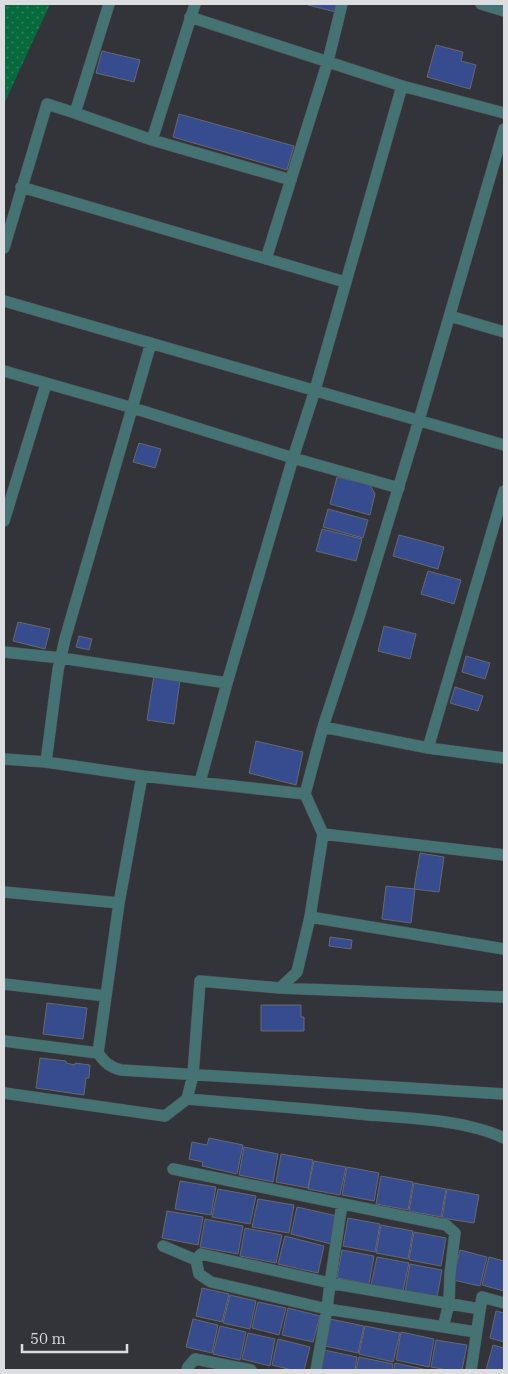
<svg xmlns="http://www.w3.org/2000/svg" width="508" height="1374" font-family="'IBM Plex Serif',serif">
<defs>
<pattern id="grass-dots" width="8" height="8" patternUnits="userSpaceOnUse" patternTransform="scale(1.25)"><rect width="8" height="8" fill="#076a3d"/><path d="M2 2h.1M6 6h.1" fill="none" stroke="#2b7f59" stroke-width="1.8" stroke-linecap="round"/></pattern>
</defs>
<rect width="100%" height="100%" fill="#32343a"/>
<!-- grass -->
<path fill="url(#grass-dots)" d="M4,4H50L4,104Z"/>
<!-- building -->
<path fill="#374c8e" stroke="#66686e" d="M308,4H338L336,12L308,5Z
M436,45L463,52L461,61L476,65L470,89L427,77Z
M102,51L140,60L134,82L96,73Z
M179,114L294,146L287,170L173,137Z
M139,443L161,449L155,468L133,462Z
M337,477L370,485L375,494L370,515L330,504Z
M328,509L368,520L363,538L323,527Z
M322,529L362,539L356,561L316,551Z
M399,535L444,547L438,569L393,556Z
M428,571L461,580L454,604L421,594Z
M18,622L50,629L45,649L13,641Z
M384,626L416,634L410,659L378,651Z
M79,636L92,639L89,650L76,647Z
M466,656L490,663L485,679L462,672Z
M154,675L180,680L174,724L147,720Z
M455,687L483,696L478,711L450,703Z
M256,741L303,752L296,785L249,773Z
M420,853L444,857L439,892L414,889Z
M386,886L415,889L411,923L382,919Z
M330,937L352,940L351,949L329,946Z
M47,1003L87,1008L83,1039L43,1034Z
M261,1005H301V1017H304V1031H261Z
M40,1058L66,1061V1063L75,1065V1063L90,1065L89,1078H86L84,1095L36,1088Z
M209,1138L243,1145L237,1174L202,1166L203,1162L189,1159L192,1142L207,1145Z
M244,1147L278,1154L273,1182L239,1175Z
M281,1154L313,1160L308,1188L276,1182Z
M314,1161L346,1167L340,1195L308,1189Z
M347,1167L379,1173L374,1201L342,1195Z
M381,1176L413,1182L408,1210L376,1204Z
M180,1181L216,1187L211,1215L175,1209Z
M414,1183L446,1189L441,1217L409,1211Z
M218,1189L256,1196L250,1224L212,1217Z
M447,1189L479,1195L474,1223L442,1218Z
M258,1199L294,1205L289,1233L252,1227Z
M297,1207L337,1216L331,1244L291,1234Z
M167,1211L203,1217L198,1245L162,1238Z
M348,1218L380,1224L375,1252L343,1246Z
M205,1219L243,1226L238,1254L200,1247Z
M381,1225L413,1231L408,1259L376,1253Z
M245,1228L282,1235L276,1263L240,1256Z
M414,1232L446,1238L441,1266L409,1260Z
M285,1236L324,1246L318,1273L278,1264Z
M342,1250L374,1256L369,1284L337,1278Z
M460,1250L487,1257L480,1286L453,1280Z
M377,1257L409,1263L403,1291L371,1285Z
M489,1257L504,1261V1291L482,1285Z
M410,1264L442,1270L437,1298L405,1292Z
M202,1288L229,1294L222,1322L196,1316Z
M230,1295L256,1301L250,1329L223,1323Z
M258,1302L286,1308L279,1335L252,1328Z
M288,1308L320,1316L313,1342L282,1335Z
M496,1311L504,1313V1342L490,1338Z
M193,1319L218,1325L212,1353L186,1347Z
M330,1319L364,1326L358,1353L325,1346Z
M220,1326L246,1332L240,1360L213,1354Z
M365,1326L400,1333L393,1362L359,1354Z
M401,1332L434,1339L429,1367L396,1360Z
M248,1333L275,1339L270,1366L242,1359Z
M278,1339L310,1347L304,1370H292L272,1365Z
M436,1340L467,1345L462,1370H448L431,1367Z
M493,1345L504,1348V1370H486Z
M324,1350L357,1357L355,1370H320Z
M359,1357L393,1364L392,1370H356Z
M395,1363L428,1370H394Z"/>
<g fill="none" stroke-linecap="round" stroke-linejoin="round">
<!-- street casing -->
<g stroke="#515258" stroke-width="12">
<path id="street" d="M481,4L504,11
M190,17L402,86L504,113
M75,113L109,4
M152,140L195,4
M21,187L345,282
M4,248L47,104L75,113L152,140L291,180
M266,259L328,61L342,4
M4,301L504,445
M450,316L504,332
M4,371L133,408L293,458L399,488
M4,521L46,384
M4,652L61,658L227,683
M323,727L428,748L504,758
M428,748L504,491
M4,759L46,762L142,776L305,794
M46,762L58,670L65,639L151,343
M200,782L227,683L293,458L315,390L402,86
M323,834L504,855
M4,892L119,903
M310,917L504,949
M4,984L106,996
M280,988L297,972L310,917L323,834L305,794L323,727L360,614L419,420L504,129
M4,1041L98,1053L119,903L142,776
M98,1053C105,1063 110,1067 121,1070L504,1094
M4,1093L165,1116L187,1099C248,1104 308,1109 369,1115C411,1118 466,1120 504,1138
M187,1099L193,1075L200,981L280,988L504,997
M173,1169L446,1225L455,1233L450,1274L449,1304L443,1327
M163,1246L196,1260
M476,1332L327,1309L211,1282L199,1274L196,1260L201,1254L330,1283L480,1309
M187,1370L188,1367L195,1359L251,1370
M316,1370L327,1309L330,1283L342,1204
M471,1370L482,1297L504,1303"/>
</g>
<!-- street -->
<use href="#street" stroke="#457373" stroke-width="11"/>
</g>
<!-- border -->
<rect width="508" height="1374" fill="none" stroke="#dcdde1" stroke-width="10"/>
<!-- scale -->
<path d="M22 1344v8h105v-8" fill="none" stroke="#dcdde1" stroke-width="2.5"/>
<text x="30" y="1344" font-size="15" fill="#dcdde1" stroke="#32343a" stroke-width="4" paint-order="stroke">50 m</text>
</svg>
